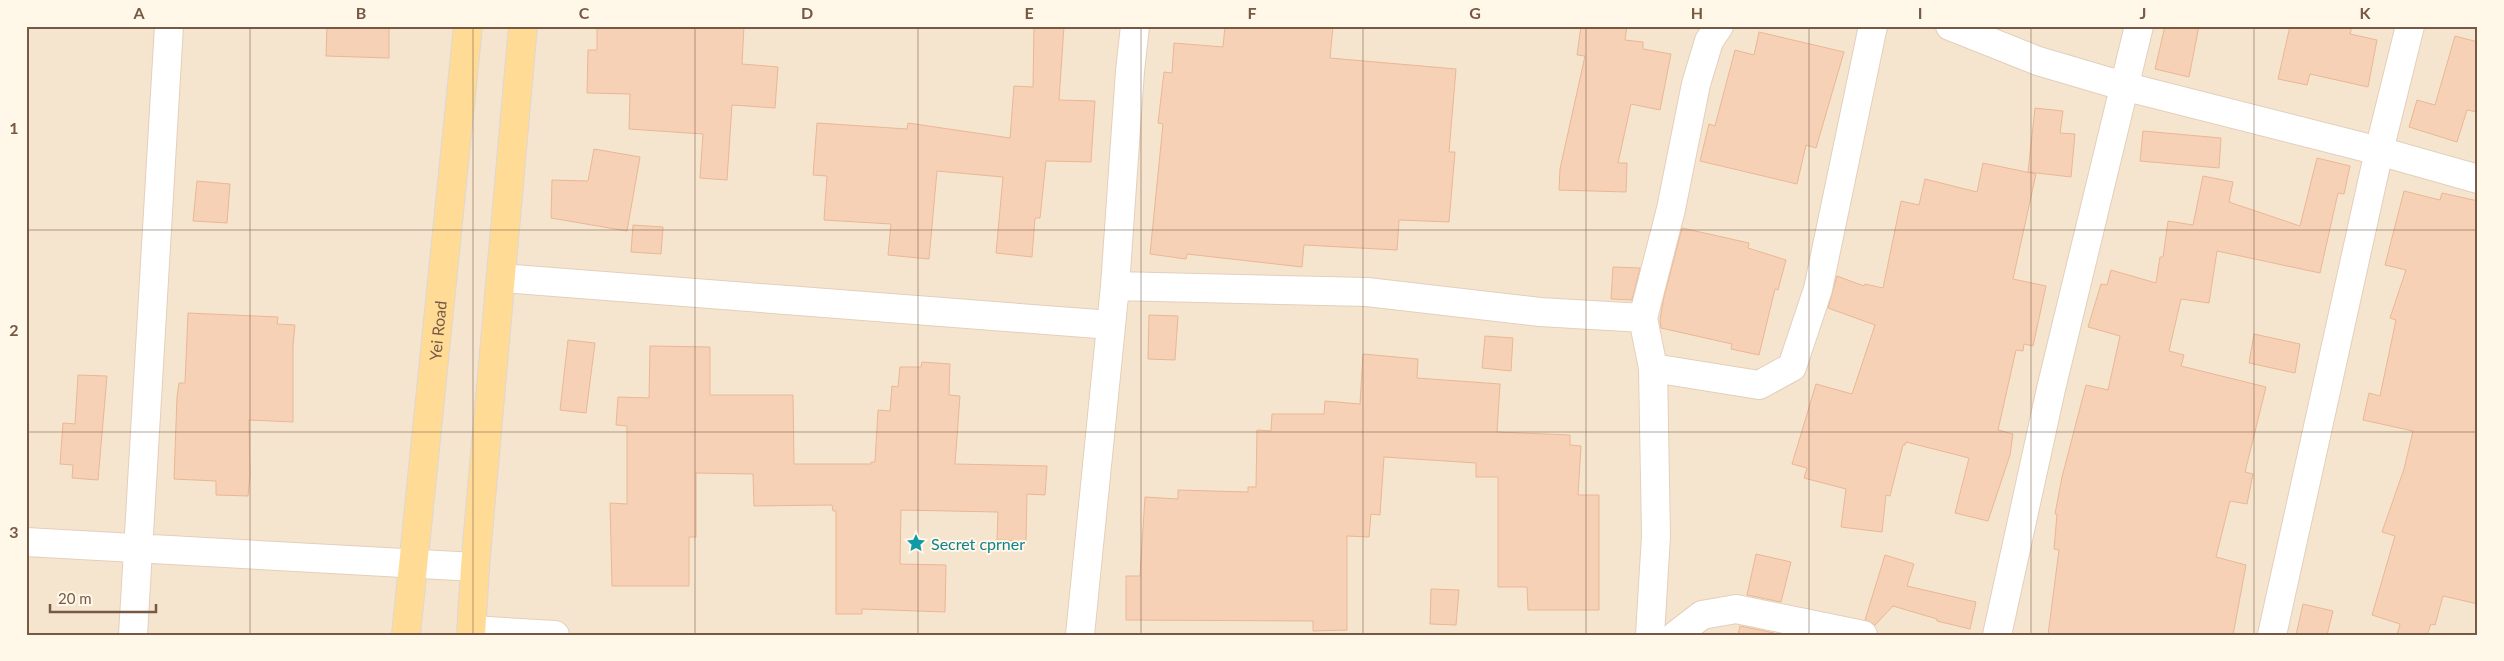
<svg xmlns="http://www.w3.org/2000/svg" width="2504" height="661" font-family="Lato,sans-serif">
<rect width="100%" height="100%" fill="#fef3e0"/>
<!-- residential -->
<path fill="#f6e5ce" d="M26,26H2478V635H26Z"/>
<!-- building -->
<path fill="#f6d1b5" stroke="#eab794" d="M327,26H389V58L326,56Z
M597,26H744L742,64L778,67L775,108L732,105L727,180L700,178L703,134L629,129L630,94L587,93L588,50H597Z
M1034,26H1064L1059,100L1095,101L1091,162L1046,161L1040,218H1035L1032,257L996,253L1003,177L937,171L929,259L888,255L891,224L824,220L827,176L813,175L817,123L907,129L908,123L1010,138L1014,86L1033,87Z
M1225,26H1333L1330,58L1456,69L1449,152H1455L1449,222L1399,220L1397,250L1304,245L1302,267L1187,254L1186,259L1150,254L1163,124L1158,123L1164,72L1172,73L1174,43L1223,47Z
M1581,26H1627L1625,40L1643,42V49L1671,54L1660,110L1631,104L1618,163H1627L1626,192L1559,190L1560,169L1585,56L1577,55Z
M2165,26H2199L2189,77L2155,69Z
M2290,26H2352L2350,34L2377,40L2368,87L2310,74L2307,85L2278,79Z
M1759,32L1844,52L1816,148L1806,145L1797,184L1700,161L1709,124L1715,126L1735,50L1754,55Z
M2455,36L2478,42V112L2467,110L2457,142L2409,127L2417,100L2435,105Z
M2035,108L2063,111L2060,133L2075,134L2071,177L2028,172Z
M2143,131L2221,138L2219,168L2140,161Z
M594,149L640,157L627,231L551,218L552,180L588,181Z
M2317,158L2350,166L2344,194L2338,193L2320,273L2217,251L2209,303L2181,299L2169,351L2184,355L2181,366L2266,387L2245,472L2253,474L2247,504L2230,501L2216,557L2246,565L2233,635H2048L2059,550L2054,549L2057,514H2055L2062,477L2086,385L2108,390L2120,336L2088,327L2101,284L2107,285L2111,270L2156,283L2160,257H2163L2168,221L2193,225L2203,176L2233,182L2229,202L2300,226Z
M1983,163L2036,174L2013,279L2046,286L2033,346L2024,344L2023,351L2016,350L1998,430L2013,434L2010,455L1988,521L1955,513L1969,458L1906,442L1905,445H1903L1890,496L1886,495L1882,532L1841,527L1846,489L1804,478L1807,468L1792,464L1816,384L1852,394L1875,325L1828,308L1837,276L1864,286L1865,284L1883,288L1901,201L1919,205L1925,179L1977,192Z
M197,181L230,184L227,223L193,221Z
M2404,191L2440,200L2442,193L2478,201V604L2443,596L2435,625L2431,624L2427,635H2397L2400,624L2372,615L2395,536L2382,532L2404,469L2413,431L2363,420L2369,393L2380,396L2396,320L2390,318L2406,270L2385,265Z
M633,225L663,227L661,254L631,252Z
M1682,228L1749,243L1748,248L1786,260L1778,290L1775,289L1759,355L1731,349L1732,344L1661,328L1660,321L1663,301Z
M1613,267L1640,268L1632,300L1611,299Z
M188,313L278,317L277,324L295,325L293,345V422L249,420L250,475L248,496L216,495V481L174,479L177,397L179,383H185Z
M1149,315L1178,316L1175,360L1148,359Z
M2254,334L2300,344L2295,373L2249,363Z
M1485,336L1513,338L1511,371L1482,368Z
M568,340L595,343L586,413L560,410Z
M650,346L710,347V395H793L794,464H871V462H875L878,410L890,411L892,386L898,387L900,367H921L922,362L950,364L949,395L960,396L955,464L1047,466L1045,495L1027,494L1026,541L997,540L998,512L901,510L900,564L946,565L945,612L862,609V614H836V511H833L832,505L754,506L753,474L696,473V537H689V586H612L610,503L627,504V426L616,425L618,397L649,398Z
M1363,354L1418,359L1417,378L1500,384L1497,432L1570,435V445L1581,446L1578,495H1599V610H1528L1527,587H1498V477H1476V463L1384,457L1380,515L1371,514L1369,537L1347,536V630L1313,631V621L1126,620V576H1140L1145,497L1178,499V490L1248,492V487H1256L1257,430L1271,431L1272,414H1324L1325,401L1360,404Z
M78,375L107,376L98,480L72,478L73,465L60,464L63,423L75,424Z
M1756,554L1791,562L1781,602L1747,595Z
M1885,555L1914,564L1907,586L1976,602L1970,629L1937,621V619L1893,606L1875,625L1865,620Z
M1431,589L1459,590L1456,625L1430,624Z
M2303,604L2333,611L2327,635H2296Z
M1740,626L1774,633V635H1738Z"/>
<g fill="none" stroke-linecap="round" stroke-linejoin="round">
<!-- street casing -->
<g stroke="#e3cfbb" stroke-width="30">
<path id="street" d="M1950,26L2038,61L2123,86L2379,151L2478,179
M501,278L1111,325
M1115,286L1367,292L1540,312L1643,318
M1653,368L1759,385L1792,367L1818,289L1873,26
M26,542L475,567
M472,630L555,635
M133,635L169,26
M1080,635L1115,286L1130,71L1135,26
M1650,635L1656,536L1653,368L1643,318L1671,209L1696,84L1709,41L1719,26
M1676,635L1702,615L1736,609L1863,635
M1997,635L2051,389L2139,26
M2272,635L2379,151L2410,26"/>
</g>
<!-- primary casing -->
<g stroke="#ded7d2" stroke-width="30">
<g id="primary">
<path id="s1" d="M406,635L468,26"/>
<path d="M471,635L475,567L523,26"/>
</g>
</g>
<!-- street -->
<use href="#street" stroke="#fff" stroke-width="28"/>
<!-- primary -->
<use href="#primary" stroke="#ffdb96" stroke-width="28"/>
</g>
<!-- grid -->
<path fill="none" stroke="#775845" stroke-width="1" stroke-opacity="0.55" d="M250,26V635M473,26V635M695,26V635M918,26V635M1141,26V635M1363,26V635M1586,26V635M1809,26V635M2031,26V635M2254,26V635M26,230H2478M26,432H2478"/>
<!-- icons -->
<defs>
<g id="sight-bare" transform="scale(1.5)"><path d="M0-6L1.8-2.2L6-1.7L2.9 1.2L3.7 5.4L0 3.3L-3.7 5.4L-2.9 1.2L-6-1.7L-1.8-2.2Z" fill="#0f9aa8" stroke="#fff7e8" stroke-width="2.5" paint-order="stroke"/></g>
</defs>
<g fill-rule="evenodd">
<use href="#sight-bare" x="916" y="543"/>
</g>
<g text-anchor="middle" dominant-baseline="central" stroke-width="4" stroke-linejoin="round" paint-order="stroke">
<!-- street labels -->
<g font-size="16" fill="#775845" stroke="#fff7e8">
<text stroke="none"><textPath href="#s1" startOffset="306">Yei Road</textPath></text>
</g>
<!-- culture labels -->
<g font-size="16" fill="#0d838f" stroke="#fff7e8" text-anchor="start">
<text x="931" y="543">Secret cprner</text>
</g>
</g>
<!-- border -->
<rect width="2504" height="661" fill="none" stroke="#fff7e8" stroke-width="55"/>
<!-- scale -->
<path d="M50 604v8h106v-8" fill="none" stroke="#775845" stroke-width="2.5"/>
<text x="58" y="604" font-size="15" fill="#775845" stroke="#fff7e8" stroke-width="4" paint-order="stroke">20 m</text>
<rect x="28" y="28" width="2448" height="606" fill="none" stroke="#775845" stroke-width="2"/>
<g font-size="16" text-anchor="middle" font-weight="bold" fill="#775845">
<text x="139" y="19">A</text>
<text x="361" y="19">B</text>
<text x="584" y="19">C</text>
<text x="807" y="19">D</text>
<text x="1029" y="19">E</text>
<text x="1252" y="19">F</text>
<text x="1475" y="19">G</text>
<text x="1697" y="19">H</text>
<text x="1920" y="19">I</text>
<text x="2143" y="19">J</text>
<text x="2365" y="19">K</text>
<text x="14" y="134">1</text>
<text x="14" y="336">2</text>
<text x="14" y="538">3</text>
</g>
</svg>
